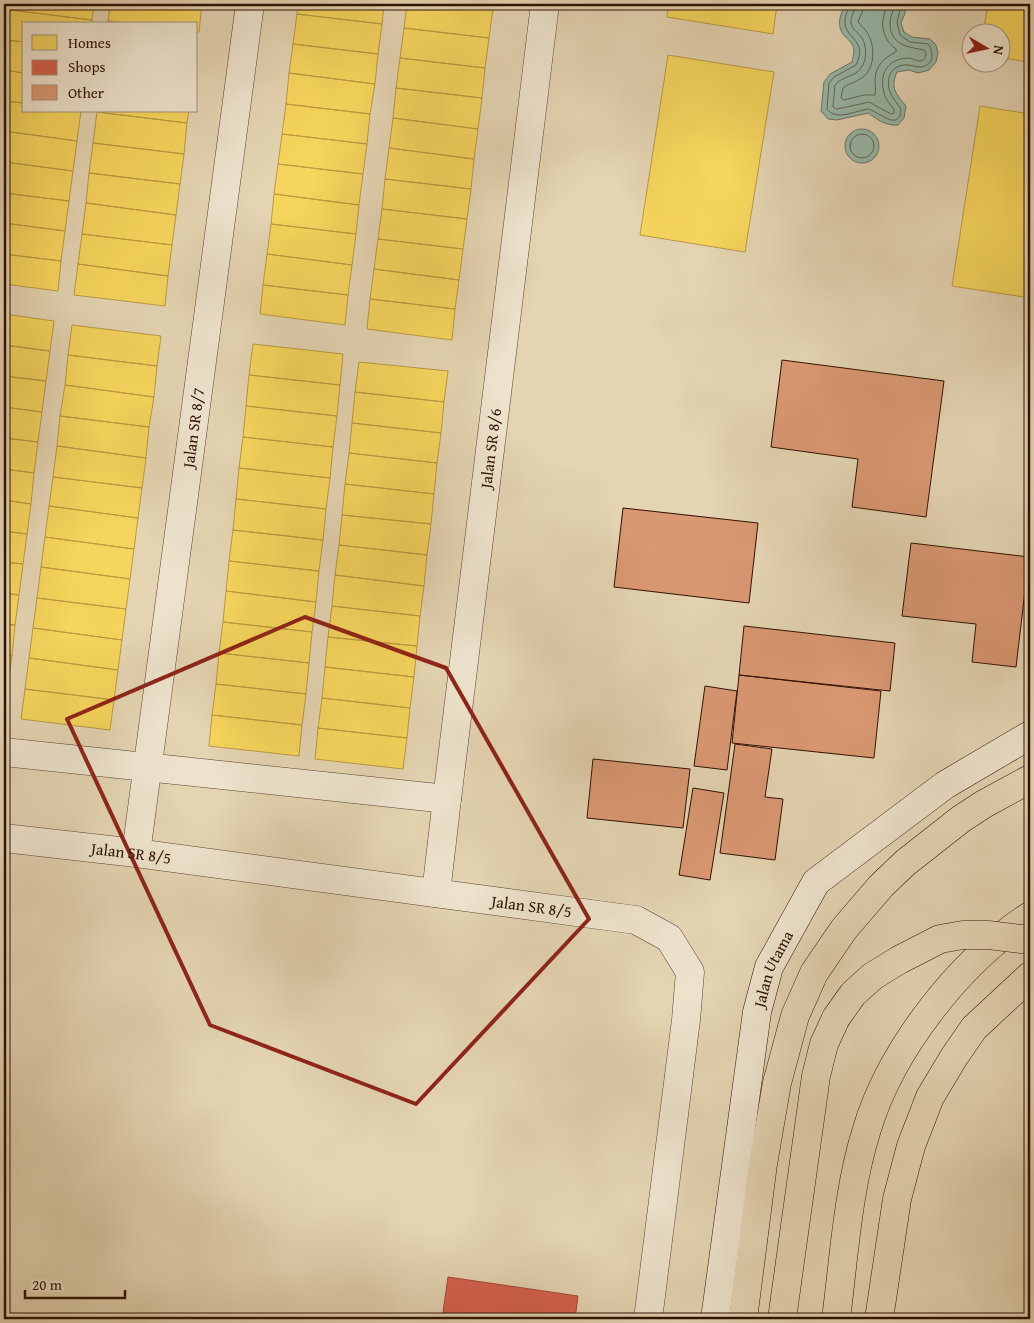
<svg xmlns="http://www.w3.org/2000/svg" width="1034" height="1323" font-family="'Gentium Book Plus',serif">
<rect width="100%" height="100%" fill="#e4d4b2"/>
<filter id="stains"><feTurbulence type="fractalNoise" baseFrequency=".004" numOctaves="4"/><feColorMatrix values="0 0 0 0 .2 0 0 0 0 .09 0 0 0 0 .02 0 0 0 .5 -.17"/></filter>
<radialGradient id="worn" r=".72"><stop offset=".6" stop-color="#630" stop-opacity="0"/><stop offset="1" stop-color="#630" stop-opacity=".3"/></radialGradient>
<!-- water -->
<path fill="#96b8a9" stroke="#6d7567" d="M846,4H906L905,13L901,23L904,32L912,37L930,39L936,45L938,53L936,62L929,70L918,73L909,70L897,72C890,88 896,94 906,106L904,118L898,125C886,126 878,120 868,113L837,120L828,119L821,111L824,82L830,74L852,62C853,56 855,51 853,46C851,41 846,38 843,34C836,24 841,13 846,4Z
M845 146a17 17 0 1 1 34 0a17 17 0 1 1-34 0Z"/>
<!-- homes -->
<path fill="#f6d55c" stroke="#ba9a42" d="M11,4H94L92,20L10,10Z
M110,4H202L199,32H196V24H133L108,21Z
M298,4H384L382,24L297,14Z
M407,4H457L493,8L489,38L404,28Z
M457,4H493V8Z
M669,4H777L773,34L667,17Z
M988,4H1030V62L1002,58V32H983Z
M10,10L92,20V24H24V42L6,40Z
M297,14L382,24L378,54L293,44Z
M108,21L133,24H108Z
M404,28L489,38L485,68L400,58Z
M6,40L24,42V73L4,70Z
M293,44L378,54L375,84L289,73Z
M668,55L774,72L745,252L640,235Z
M400,58L485,68L482,98L396,88Z
M4,70L24,73V103L4,101Z
M289,73L375,84L370,114L286,104Z
M396,88L482,98L478,129L393,118Z
M4,101L24,103V111H81L77,141L4,131Z
M286,104L370,114L367,144L282,134Z
M980,106L1030,114V298L952,286Z
M97,111H189L187,123L97,112Z
M97,112L187,123L184,154L93,143Z
M393,118L478,129L474,159L389,148Z
M4,131L77,141L73,171L4,162Z
M282,134L367,144L363,174L278,164Z
M93,143L184,154L180,184L89,173Z
M389,148L474,159L471,189L385,179Z
M4,162L73,171L69,201L4,193Z
M278,164L363,174L359,205L274,194Z
M89,173L180,184L176,215L86,203Z
M385,179L471,189L467,219L382,209Z
M4,193L69,201L65,231L4,223Z
M274,194L359,205L356,234L271,224Z
M86,203L176,215L172,245L82,234Z
M382,209L467,219L463,249L378,239Z
M4,223L65,231L61,261L4,254Z
M271,224L356,234L352,265L267,254Z
M82,234L172,245L168,276L78,264Z
M378,239L463,249L459,280L374,269Z
M4,254L61,261L58,291L4,284Z
M267,254L352,265L348,295L263,285Z
M78,264L168,276L165,306L74,295Z
M374,269L459,280L455,309L370,299Z
M263,285L348,295L345,325L260,314Z
M370,299L455,309L452,340L367,329Z
M4,314L54,321L50,351L4,345Z
M72,325L161,336L157,366L68,355Z
M253,344L343,354L340,385L249,375Z
M4,345L50,351L46,381L4,376Z
M68,355L157,366L154,397L65,385Z
M359,362L448,371L444,402L355,392Z
M249,375L340,385L337,416L246,406Z
M4,376L46,381L42,412L4,407Z
M65,385L154,397L149,427L60,416Z
M355,392L444,402L441,433L352,423Z
M246,406L337,416L333,447L243,437Z
M4,407L42,412L38,442L4,438Z
M60,416L149,427L146,458L57,446Z
M352,423L441,433L437,463L349,453Z
M243,437L333,447L330,478L239,468Z
M4,438L38,442L34,473L4,469Z
M57,446L146,458L142,488L53,477Z
M349,453L437,463L434,494L345,484Z
M239,468L330,478L326,509L236,499Z
M4,469L34,473L31,504L4,500Z
M53,477L142,488L138,518L49,506Z
M345,484L434,494L431,524L342,515Z
M236,499L326,509L323,540L233,530Z
M4,500L31,504L27,534L4,531Z
M49,506L138,518L134,549L45,537Z
M342,515L431,524L427,555L339,545Z
M233,530L323,540L319,571L229,561Z
M4,531L27,534L23,564L4,562Z
M45,537L134,549L130,579L41,567Z
M339,545L427,555L424,586L335,575Z
M229,561L319,571L316,602L226,591Z
M4,562L23,564L19,595L4,593Z
M41,567L130,579L126,609L37,598Z
M335,575L424,586L420,616L332,606Z
M226,591L316,602L312,632L223,622Z
M4,593L19,595L15,625L4,624Z
M37,598L126,609L122,640L33,628Z
M332,606L420,616L417,646L328,637Z
M223,622L312,632L309,663L219,653Z
M4,624L15,625L12,656L4,655Z
M33,628L122,640L118,670L29,658Z
M328,637L417,646L414,677L325,667Z
M219,653L309,663L306,694L216,684Z
M4,655L12,656L8,686H4Z
M29,658L118,670L114,700L25,689Z
M325,667L414,677L410,708L322,698Z
M216,684L306,694L302,725L212,715Z
M4,686H8L4,717Z
M25,689L114,700L110,730L21,719Z
M322,698L410,708L407,738L318,728Z
M212,715L302,725L299,756L209,746Z
M318,728L407,738L403,769L315,759Z"/>
<!-- shops -->
<path fill="#d6604d" stroke="#a44837" d="M448,1277L578,1296L575,1319H442Z"/>
<g fill="none" stroke-linecap="round" stroke-linejoin="round">
<!-- shore -->
<path stroke="#626456" stroke-width="1" d="M850,4C849,10 844,15 845,23C846,39 868,40 856,65L834,77L829,83L827,109C837,122 856,110 869,109L890,120H896L900,116L901,109C898,104 892,98 890,92C885,77 892,64 908,65C912,65 916,67 920,67C933,67 935,52 928,44L910,42L900,35L897,23L901,4
M856,4C856,10 850,16 851,22C851,29 859,33 862,38C867,46 867,61 861,68C855,77 842,76 835,85L833,107L837,109L869,102L891,114L894,113V110C891,105 885,99 884,93C879,74 887,59 908,58C913,58 918,63 923,60C927,57 926,53 924,50C908,47 890,45 890,23C890,17 894,10 894,4
M864,4L863,10L858,22C861,26 866,30 868,34C875,46 875,67 864,76C858,82 849,83 843,88L841,98L844,100L864,95H875C876,90 875,84 875,79C876,65 884,58 896,52V49C887,43 881,31 883,20C884,14 886,9 887,4
M850 146a12 12 0 1 1 24 0a12 12 0 1 1-24 0Z"/>
</g>
<!-- building -->
<path fill="#da9872" stroke="#2f1104" d="M782,360L944,381L926,517L852,507L858,459L771,447Z
M623,508L758,523L749,603L614,587Z
M911,543L1029,557L1016,667L972,662L976,624L902,616Z
M744,626L895,643L890,691L739,675Z
M739,675L881,691L874,758L732,743Z
M705,686L737,691L727,770L694,766Z
M735,744L772,749L765,797L783,799L775,860L720,853Z
M593,759L690,769L683,828L587,818Z
M693,788L724,793L710,880L679,875Z"/>
<g fill="none" stroke-linecap="round" stroke-linejoin="round">
<!-- street casing -->
<g stroke="#5c4230" stroke-width="29">
<g id="street">
<path d="M4,752L447,799"/>
<path id="s1" d="M4,838L136,853L636,920L669,938L690,972L686,1020L648,1319"/>
<path id="s2" d="M136,853L250,4"/>
<path id="s3" d="M436,893L447,799L545,4"/>
</g>
</g>
<!-- secondary casing -->
<g stroke="#2f1104" stroke-width="29">
<g id="secondary">
<path id="s4" d="M715,1319L757,1012L769,967L816,882L945,785L1030,735"/>
</g>
</g>
<!-- highway casing -->
<g stroke="#2f1104" stroke-width="29">
<path id="highway" d="M743,1319L763,1164L777,1083L795,1016L814,973L844,929L881,886L905,863L961,819L984,804L1030,779
M782,1319L816,1076L824,1044L836,1018
M836,1319C844,1257 848,1188 867,1129C891,1049 960,961 1030,916
M879,1319L897,1199L911,1146L930,1097L954,1057L974,1028L1030,976"/>
</g>
<!-- street -->
<use href="#street" stroke="#ede3cd" stroke-width="28"/>
<!-- secondary -->
<use href="#secondary" stroke="#ede3cd" stroke-width="28"/>
<!-- highway -->
<use href="#highway" stroke="#e4d4b2" stroke-width="28"/>
<!-- highway-bridge casing -->
<g stroke="#2f1104" stroke-width="29" stroke-linecap="butt">
<path id="highway-bridge" d="M836,1018L853,994L873,976L899,960L940,939L963,935H988L1030,940"/>
</g>
<!-- highway-bridge -->
<use href="#highway-bridge" stroke="#e4d4b2" stroke-width="28"/>
</g>
<!-- marked area -->
<path fill="none" stroke="#8f2418" stroke-width="4" stroke-linejoin="round" d="M305,617L446,668L589,919L416,1104L210,1025L67,719Z"/>
<g text-anchor="middle" dominant-baseline="central" stroke-width="5" stroke-linejoin="round" paint-order="stroke">
<!-- street labels -->
<g font-size="16" fill="#2f1104" stroke="#ede3cd">
<text stroke="none"><textPath href="#s2" startOffset="429">Jalan SR 8/7</textPath></text>
<text stroke="none"><textPath href="#s3" startOffset="448">Jalan SR 8/6</textPath></text>
<text stroke="none"><textPath href="#s1" startOffset="128">Jalan SR 8/5</textPath></text>
<text stroke="none"><textPath href="#s1" startOffset="532">Jalan SR 8/5</textPath></text>
<text stroke="none"><textPath href="#s4" startOffset="356">Jalan Utama</textPath></text>
</g>
</g>
<!-- margin -->
<rect width="1034" height="1323" fill="none" stroke="#e4d4b2" stroke-width="20"/>
<rect x="5" y="5" width="1024" height="1313" fill="none" stroke="#2f1104" stroke-width="2.5"/>
<rect x="10" y="10" width="1014" height="1303" fill="none" stroke="#2f1104"/>
<!-- legend -->
<rect x="22" y="22" width="175" height="90" fill="#ede3cd" stroke="#a18f7d"/>
<rect x="32" y="35" width="25" height="15" fill="#f6d55c" stroke="#a18f7d"/>
<text x="68" y="48" font-size="15" fill="#2f1104">Homes</text>
<rect x="32" y="60" width="25" height="15" fill="#d6604d" stroke="#a18f7d"/>
<text x="68" y="72" font-size="15" fill="#2f1104">Shops</text>
<rect x="32" y="85" width="25" height="15" fill="#da9872" stroke="#a18f7d"/>
<text x="68" y="98" font-size="15" fill="#2f1104">Other</text>
<!-- north arrow -->
<g transform="translate(986 48) rotate(99)"><circle r="24" fill="#ede3cd" stroke="#a18f7d"/>
<path d="M0-4L9 19L0 12L-9 19Z" fill="#8f2418"/>
<text y="-8" font-size="14" font-weight="bold" text-anchor="middle" fill="#2f1104">N</text>
</g>
<!-- scale -->
<path d="M25 1290v8h100v-8" fill="none" stroke="#2f1104" stroke-width="2.5"/>
<text x="32" y="1290" font-size="15" fill="#2f1104" stroke="#ede3cd" stroke-width="4" paint-order="stroke">20 m</text>
<rect width="100%" height="100%" filter="url(#stains)"/>
<rect width="100%" height="100%" fill="url(#worn)"/>
</svg>
